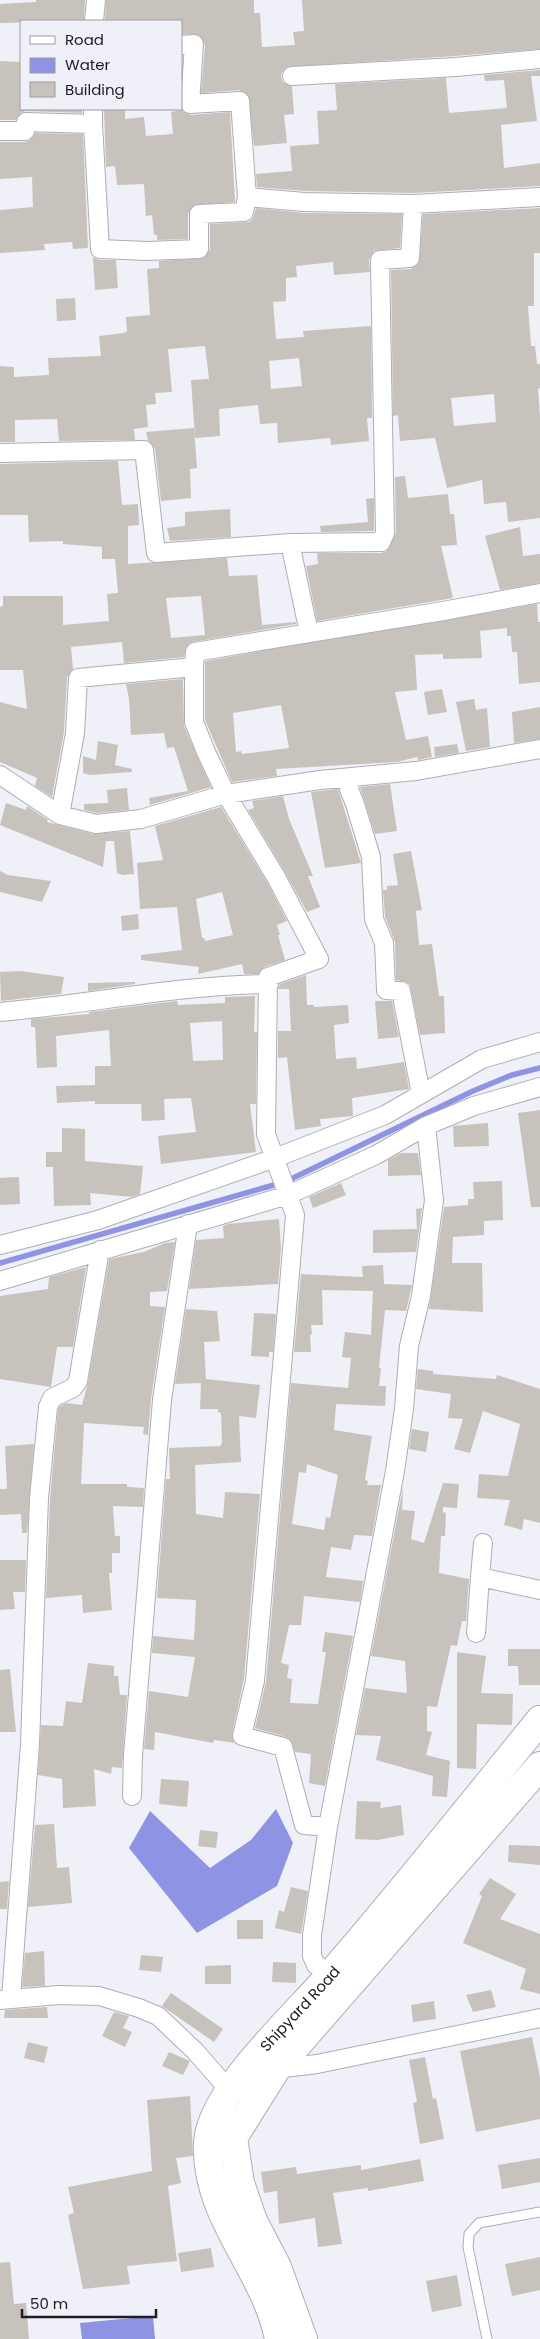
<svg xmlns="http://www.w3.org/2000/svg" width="540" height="2339" font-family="Poppins,sans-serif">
<rect width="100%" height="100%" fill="#eff0f8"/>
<!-- water -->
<path fill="#8e94e3" d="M276,1809L293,1843L277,1886L197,1933L129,1848L150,1811L210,1868L251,1840Z
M153,2316L155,2339H82L80,2323Z"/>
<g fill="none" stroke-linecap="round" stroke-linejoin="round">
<!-- stream -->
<path stroke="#8e94e3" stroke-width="5.5" d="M291,1179L473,1091L512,1075L540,1068
M0,1263L274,1185"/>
</g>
<!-- building -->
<path fill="#c8c2bd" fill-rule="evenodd" d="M36,0H85L84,21L0,23V4L36,2Z
M106,0H254V13H260L262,47L295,45L293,32L304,31L302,0H540V49L455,56L287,67L282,72L281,77L283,82L292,87L294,114L284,115L287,143L254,146L248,95L239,90L201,93L205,45L199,35L181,34V21H105Z
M0,61L21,62V109H82V113L26,111L21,113L16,120H0Z
M540,70V76H531L537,121L501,125L504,168L540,163V186L413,193L305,191L257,187L256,174L292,171L290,146L319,144L317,111L337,110L335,84L446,78L449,113L507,108L504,80L485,81L484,75Z
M104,109H125V119L144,117L146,136L173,134L171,112L181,110L191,115L230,112L235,202L194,205L188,214V239L157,240V235H154L152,215L146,216L144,184L117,185L115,166L106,167Z
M35,133L83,134L88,248L73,249L72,242L44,244L45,250L0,253V210L33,207L32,177L0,179V142H25L30,140Z
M256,208L304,213L402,214L400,248L374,251L369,260L370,272L334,275L333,262L296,266L297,277L286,278V301L273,302L276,339L304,337L303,331L371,326L372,418H367L369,441L331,445L330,438L278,443L277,423L260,424L258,405L219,409L220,436L195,438L191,380L209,379L205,346L168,349L172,392L155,393L156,404L146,405L148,427L134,429L135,440L59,441L57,419L15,420V442H0V366L14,367V377L49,375L48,358L101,356L99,336L124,333L127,331L126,317L150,315L147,269L159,268V261L204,258L210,249V224L249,222L253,218ZM299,358L302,386L271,389L269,361Z
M540,208V253H534V306H528L531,346H535L537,364H540V388L538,389L540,416V518L508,522L506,502L484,504L482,480L447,488L435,438L400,441L398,415L393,416L391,270L411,269L419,263L423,214ZM494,394L496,422L454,426L451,398Z
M93,257L100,260H116L118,288L95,290Z
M75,298L76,320L57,321L56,299Z
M194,428L197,468L190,469L191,498L161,501L155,449L148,440L146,432Z
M118,461L122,505L138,504L139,525L128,526V564L227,558L229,576L257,575L262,625L296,622V624L193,642L186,647L184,657L124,663L122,642L71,647L73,669L67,677L64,732L52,797L35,786L37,778L0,762V702L27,709L23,670H0V607L3,606V596H63V625L109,621L107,594L118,593L115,559H102V547L63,544V541L29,542L28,515H0V464ZM201,596L205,635L171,638L166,598Z
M405,476L408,498L448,494L450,514H454L457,545L441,546L453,598L317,621L306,566L318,564L317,553H381L387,551L396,533L395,477Z
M374,498V531L321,532L320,526L368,522L366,499Z
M230,509L231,537L170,541L167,528L185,526V512Z
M520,527L523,556L540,554V583L500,590L485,536Z
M537,604L538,622H540V682L519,684L517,652H512L511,636H507V628L480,631L482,658L443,659V654L415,655L417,690L395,692L406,740L428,736L432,757L418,760L417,757L397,762L276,769L277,776L232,782L205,720V661ZM281,705L289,748L242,754L241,751L236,752L233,713Z
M183,679L184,726L211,787L150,805L149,798L188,791L174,747L167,748L164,733L131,735L129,699L126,684Z
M442,689L447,712L428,715L424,692Z
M474,699L476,710L487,708L490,747L466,751L456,702Z
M540,707V739L514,743L512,712Z
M98,741L118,745L115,765L132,769V772L90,775L83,773V756L96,760Z
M457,744L459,753L435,757L434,747Z
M390,784L397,831L375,834L360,787Z
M127,788L129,810L97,813L84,810V804L108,803L107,790Z
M338,789L361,863L325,868L311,792Z
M283,796L289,819L313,876H308L320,907L307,912L285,872L248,810L254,808L252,801Z
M6,803L26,810L27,806L48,820L47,822L93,834L130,831L134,874L123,875L117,873L114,841H106L103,867L0,825Z
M221,807L267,882L287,921L277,925L280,935H278L285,960L264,967L258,974H244L242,964L198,974L199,967L141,960V955L182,950L177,907L140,909L137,863L163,860L155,826ZM222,892L233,935L205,941L204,938H202L196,899Z
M411,851L422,910L416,911L419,945L432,944L439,996H444L445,1033L420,1035L410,985L406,982L396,980L395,942L385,917L383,890H387V886L398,885L393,854Z
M0,871L8,875L51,881L42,902L0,892Z
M138,914L139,929L122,931L121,916Z
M20,971L64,977L61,994L1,1001L0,972Z
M306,975L307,1005H314V1007L348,1005L349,1023L334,1025L336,1059L356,1057L357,1069L404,1062L409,1089L352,1098L353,1116L320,1119L321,1126L295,1130L287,1057L278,1058V1031H291L289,989H278L280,984Z
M135,982V984L88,991V983Z
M255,996L254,1032H257L256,1104H250L256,1152L161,1164L158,1136L196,1132L191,1098L164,1099L165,1120L142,1121L141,1104H95V1101L57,1103L56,1086L95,1085V1066H111L109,1030L56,1036L57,1067L37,1068L35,1027H31V1019L89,1014V1012L177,1001L178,1005L225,1003V997ZM222,1021L223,1060L193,1061L190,1023Z
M375,1001H392L399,1037L378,1039Z
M540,1110V1207H531L518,1113Z
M488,1123L489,1146L454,1147L453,1126Z
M62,1128L85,1129V1161L143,1166L140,1194L132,1197L90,1193L91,1205L54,1206L53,1167H46V1152H62Z
M401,1153H418L421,1175L388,1176V1160Z
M19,1177L20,1204L0,1205V1178Z
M502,1181L503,1220L484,1221V1235L453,1237L452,1263H482L483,1312L429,1309L444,1207L468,1205V1199H474L473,1182Z
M341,1183L346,1195L313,1208L309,1197Z
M422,1208L416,1252L373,1253V1230L417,1229L416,1209Z
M279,1219L281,1249L278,1284L189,1289L196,1240L224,1238L223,1226L228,1224Z
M175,1242L167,1291L150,1292V1306L165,1307L151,1399L148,1435L143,1434L144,1427L84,1423L81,1484H127V1487L144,1488L143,1507L113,1506L115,1536H120V1553H112V1573H109L112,1610L83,1613L82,1595L46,1598L50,1499L58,1410L60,1406L66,1403L82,1405L88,1383L109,1259L144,1252L165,1243Z
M383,1265L384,1284L412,1285L406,1311L385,1310L379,1368H381L379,1386H386L385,1406L336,1404L334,1430L372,1436L365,1480L368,1481L367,1485H381L372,1536L354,1535L351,1550L331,1547L326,1577L363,1581L360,1602L304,1596L301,1625H289L281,1663L289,1665L287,1678L292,1679L290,1703L318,1704L326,1652H322L325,1632L353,1636L325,1786L309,1783L311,1754L295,1752L291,1740L286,1737L255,1728L266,1682L291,1383L348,1388L351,1358L342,1357L345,1332L371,1335L373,1291L322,1290L323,1325H311L312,1334L310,1335L311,1352H294L301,1274L363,1277L362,1266ZM307,1464L338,1475L330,1518L326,1517L324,1530L292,1524L299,1472L306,1473Z
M86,1267L73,1347H57L51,1387L0,1379V1296L48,1289L49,1277Z
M186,1309L217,1311L220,1341L204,1342L206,1379L260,1385L256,1418L239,1416L241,1462L195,1465L196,1514L223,1518L225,1492L260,1494L244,1679L232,1734L234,1743L214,1740L213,1743L155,1732L154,1750L144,1749L149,1691L188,1697L195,1657L152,1653L153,1636L194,1640L196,1600L157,1598L166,1479H170L169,1448L220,1446L222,1443L221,1413L218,1412V1409H200L201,1383L175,1384Z
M254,1313L276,1314L273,1352H269V1357L251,1356Z
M418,1369L433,1371V1374L496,1379L497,1375L540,1389V1523L524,1519L522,1530L504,1525L510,1500L477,1498L479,1474L508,1476L520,1424L483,1411L470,1453L454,1449L463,1419L448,1418L451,1394L416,1389Z
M412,1429L429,1432L426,1452L409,1449Z
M34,1444L27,1533H22L21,1514L0,1515V1489H7L5,1446Z
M443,1483L459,1484L457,1508L443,1507V1512L446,1513L445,1536H441L439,1573L469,1579L466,1621H462L457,1646L451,1645L437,1707L427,1706V1731L432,1732L426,1755L450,1761L447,1797L432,1796L433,1776L376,1760L381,1736L356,1735L365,1688L407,1693L405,1661L371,1656L403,1487L402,1510L415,1511L411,1539L424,1543Z
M0,1560H26L25,1592H13L15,1609L0,1610Z
M508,1649H540V1685H519L518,1666H508Z
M457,1652L486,1656L481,1693L513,1694L512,1725L477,1724L476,1769L457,1768Z
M88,1663L114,1666V1676H118L120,1695H127L122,1768L112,1767L111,1774L94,1769L96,1806L63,1808L62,1779L38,1775L41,1725L63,1726L66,1701L82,1703Z
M10,1669L16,1732H0V1670Z
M161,1779L189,1781L187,1807L159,1804Z
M357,1801L381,1802L380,1808L401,1805L404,1835L378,1840L355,1839Z
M54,1824L57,1868L69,1867L72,1903L28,1907L35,1825Z
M200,1830L218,1832L216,1848L198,1846Z
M509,1845L540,1846V1865L508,1862Z
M490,1878L516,1894L500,1919L540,1934V1994L520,1989L526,1969L463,1943L482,1896L479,1894Z
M9,1881L7,1909H0V1882Z
M291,1887L308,1891L301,1934L275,1928L279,1910L284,1912Z
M237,1920H263V1939H237Z
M44,1951L45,1986L22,1987L25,1953Z
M141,1955L163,1957L161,1972L139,1970Z
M273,1962L296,1963V1983L272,1982Z
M231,1965V1984H205V1966Z
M491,1990L496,2007L473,2012L466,1995Z
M171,1993L223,2029L214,2042L162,2006Z
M434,2001L436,2019L413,2022L411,2005Z
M47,2007L48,2018H4L5,2010Z
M114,2012L129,2016L123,2028L132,2032L125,2047L102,2036Z
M532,2037L540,2077V2119L476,2132L460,2051Z
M28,2042L48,2047L44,2063L24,2058Z
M169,2052L190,2061L183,2075L162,2066Z
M425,2057L433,2099L436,2098L444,2139L420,2144L413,2103L417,2102L409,2060Z
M190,2096L193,2156L176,2158L181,2183L168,2186L177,2261L127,2266L130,2284L83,2289L68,2215L74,2213L68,2187L152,2171L147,2100Z
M540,2158V2182L502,2189L498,2165Z
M420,2159L424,2181L368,2191V2188L333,2193L342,2244L318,2247L315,2218L279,2224L277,2191L264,2193L261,2172L296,2167L297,2174L361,2165V2170Z
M211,2248L214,2267L181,2272L178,2253Z
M540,2257V2290L512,2296L505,2264Z
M10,2262L14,2304L26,2303L29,2339H0V2263Z
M457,2275L462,2306L432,2312L426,2281Z"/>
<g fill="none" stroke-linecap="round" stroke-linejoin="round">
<!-- service casing -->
<g stroke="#adaeb5" stroke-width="11">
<path id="service" d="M487,2339L468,2247L469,2234L479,2223L540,2212"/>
</g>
<!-- minor casing -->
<g stroke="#adaeb5" stroke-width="20">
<path id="minor" d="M94,21L96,0
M181,45L194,44L190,104L240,101L247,197L304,202L413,204L540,197
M292,76L456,67L540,59
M93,109V124
M0,131H25L26,122L93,124L100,249L147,251L199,249V214L244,212L247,197
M0,453L144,450L156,553L290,543L309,633
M290,543L381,542L385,533L380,260L410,258L413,204
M194,667V722L206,752L226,794L276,877L319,959L268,977L266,1134L295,1215L255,1681L242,1736L283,1747L304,1825L328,1827
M0,775L60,815L96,824L141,819L226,794L320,780L416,771L540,749
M349,779V789L355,804L371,857L374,919L384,943L386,990L401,991L421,1094
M60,815L75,733L78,678L194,667L195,652L443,611L540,593
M0,1012C90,1004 178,985 269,984
M0,1245L98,1220L275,1158L385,1115L482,1059L540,1042
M0,1281L288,1195L376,1155L426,1126L474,1106L540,1087
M483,1543L480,1577L540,1590
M476,1633L480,1577
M132,1796L133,1755L162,1400L188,1224
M331,1974L316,1965L312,1956V1935L328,1827L395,1471L404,1409L409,1346L421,1296L434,1200L426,1126
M11,1998L30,1744L39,1498L48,1407L52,1398L73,1388L78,1381L100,1250
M0,2000L59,1995L99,1996L139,2008L158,2016L195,2051L230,2091
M276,2069L317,2064L540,2018"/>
</g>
<!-- primary casing -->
<g stroke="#adaeb5" stroke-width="30">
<g id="primary">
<path id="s1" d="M279,2339C266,2270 204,2216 208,2142C211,2091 298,2013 331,1974C403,1891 471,1805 540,1720"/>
<path d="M303,2339L277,2267L253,2221L240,2183L233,2138L276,2069L540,1766"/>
</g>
</g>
<!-- service -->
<use href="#service" stroke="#fff" stroke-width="9"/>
<!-- minor -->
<use href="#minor" stroke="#fff" stroke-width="18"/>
<!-- primary -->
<use href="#primary" stroke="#fff" stroke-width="28"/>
</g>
<g text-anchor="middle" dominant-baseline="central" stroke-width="5" stroke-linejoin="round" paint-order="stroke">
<!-- street labels -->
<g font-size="15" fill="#1d1d20" stroke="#eff0f8">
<text stroke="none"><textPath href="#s1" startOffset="376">Shipyard Road</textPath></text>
</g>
</g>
<!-- legend -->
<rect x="20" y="20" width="162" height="90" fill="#eff0f8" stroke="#9b9ca2"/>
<rect x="30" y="36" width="25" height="8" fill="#ffffff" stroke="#9b9ca2"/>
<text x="65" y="45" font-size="15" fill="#1d1d20">Road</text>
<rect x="30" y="58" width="25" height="15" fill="#8e94e3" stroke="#9b9ca2"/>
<text x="65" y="70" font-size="15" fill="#1d1d20">Water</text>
<rect x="30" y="82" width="25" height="15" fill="#c8c2bd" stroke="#9b9ca2"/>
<text x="65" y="95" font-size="15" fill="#1d1d20">Building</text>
<!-- scale -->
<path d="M22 2309v8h134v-8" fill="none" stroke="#1d1d20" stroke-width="2.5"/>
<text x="30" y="2309" font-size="15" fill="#1d1d20" stroke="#eff0f8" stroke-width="4" paint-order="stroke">50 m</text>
</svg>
